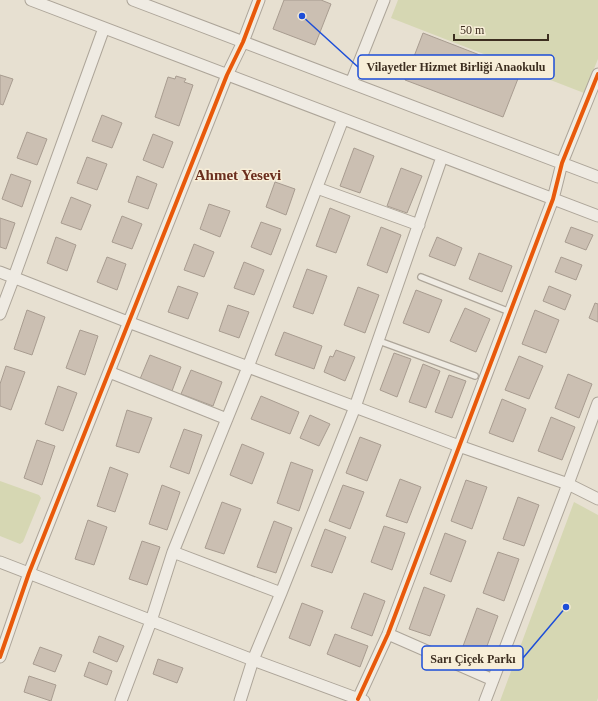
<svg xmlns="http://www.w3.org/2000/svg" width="598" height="701" font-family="Georgia,serif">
<rect width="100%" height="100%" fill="#e7e0d1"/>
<!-- green -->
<path fill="#d6d7b3" d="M398,0H598V59L584,93L391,18Z
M0,481L39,495L41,498L23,542L20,544L0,536Z
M574,502L598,515V698L597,701H500Z"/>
<!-- building -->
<path fill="#cbbfb2" stroke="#a89c90" d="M284,0H321L331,4L315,45L273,29Z
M423,33L521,71L503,117L405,80Z
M0,75L13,79L3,105L0,104Z
M176,76L186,79L184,82L193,85L179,126L155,117L168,77L175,79Z
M102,115L122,123L112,148L92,141Z
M27,132L47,139L37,165L17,158Z
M153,134L173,142L163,168L143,160Z
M354,148L374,156L360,193L340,186Z
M87,157L107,164L97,190L77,183Z
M401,168L422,176L407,213L387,206Z
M11,174L31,181L22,207L2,199Z
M137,176L157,184L148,209L128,202Z
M275,182L295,189L286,215L266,207Z
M71,197L91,205L81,230L61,223Z
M209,204L230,211L220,237L200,229Z
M330,208L350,216L336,253L316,246Z
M122,216L142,224L132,249L112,242Z
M0,218L15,223L6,249L0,247Z
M261,222L281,229L271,255L251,247Z
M381,227L401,235L387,273L367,265Z
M571,227L593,235L586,250L565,242Z
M56,237L76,245L67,271L47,263Z
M437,237L462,248L455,266L429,256Z
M194,244L214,252L204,277L184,270Z
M479,253L512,266L502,292L469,279Z
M107,257L126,264L117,290L97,282Z
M561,257L582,265L576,280L555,272Z
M244,262L264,270L254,295L234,288Z
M307,269L327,276L313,314L293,307Z
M178,286L198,293L188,319L168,312Z
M549,286L571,295L565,310L543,301Z
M358,287L379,295L365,333L344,325Z
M416,290L442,300L429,333L403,323Z
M595,303L598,304V322L589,318Z
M228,305L249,312L239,338L219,331Z
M465,308L490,319L476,352L450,341Z
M27,310L45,317L32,355L14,349Z
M535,310L559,320L546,353L522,344Z
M80,330L98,336L85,375L66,368Z
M284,332L322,346L314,369L275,355Z
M336,350L355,357L345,381L324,372L330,356L333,357Z
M394,353L411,359L397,397L380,390Z
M150,355L181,367L172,391L140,379Z
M519,356L543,366L529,399L505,390Z
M423,364L440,371L426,408L409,402Z
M6,366L25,372L11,410L0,406V384Z
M191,370L222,382L213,406L181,394Z
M568,374L592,384L579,418L555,408Z
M449,375L466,381L452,418L435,412Z
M58,386L77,393L63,431L45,424Z
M261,396L299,412L290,434L251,419Z
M502,399L526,409L513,442L489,433Z
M127,410L152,418L139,453L116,446Z
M310,415L330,424L319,446L300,438Z
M551,417L575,427L562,460L538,451Z
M184,429L202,435L189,474L170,467Z
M360,437L381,445L367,481L346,473Z
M37,440L55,446L42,485L24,478Z
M242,444L264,453L252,484L230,475Z
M291,462L313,470L299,511L277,503Z
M110,467L128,474L115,512L97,506Z
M400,479L421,487L407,523L386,516Z
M466,480L487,487L472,529L451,521Z
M162,485L180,492L167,530L149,524Z
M343,485L364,492L350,529L329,521Z
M518,497L539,505L524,546L503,539Z
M222,502L241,509L224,554L205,548Z
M88,520L107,527L94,565L75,559Z
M274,521L292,528L276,573L257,567Z
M384,526L405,533L392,570L371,562Z
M325,529L346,537L332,573L311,566Z
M445,533L466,541L451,582L430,574Z
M142,541L160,547L147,585L129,579Z
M498,552L519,559L504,601L483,593Z
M424,587L445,595L430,636L409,629Z
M364,593L385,601L372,636L351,628Z
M302,603L323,611L310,646L289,638Z
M477,608L498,616L483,657L462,649Z
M335,634L368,646L360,667L327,654Z
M99,636L124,646L117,662L93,652Z
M40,647L62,655L55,672L33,664Z
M158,659L183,668L177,683L153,674Z
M89,662L112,671L107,685L84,676Z
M29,676L56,685L51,701L24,692Z"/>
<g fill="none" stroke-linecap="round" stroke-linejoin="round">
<!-- lane casing -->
<g stroke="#ada599" stroke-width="8">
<path id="lane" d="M421,277L510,312
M379,341L475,376"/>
</g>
<!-- street casing -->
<g stroke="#ada599" stroke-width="13">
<path id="street" d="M31,0L598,216
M133,0L598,177
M351,83L384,0
M317,188L419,225
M0,272L128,322L459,446L568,484L598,499
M0,314L14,277L104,28
M109,372L227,419
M173,552L281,593
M0,562L253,660L364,701
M388,634L493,680
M0,657L29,573L227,75L243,42L259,0
M358,699L388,634L553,199L562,163L598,74
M121,701L151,621L173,552L248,367L343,119
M240,701L253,660L281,593L355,407L442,157
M485,701L568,484L598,403"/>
</g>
<!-- lane -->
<use href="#lane" stroke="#efebe3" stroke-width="5.5"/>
<!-- street -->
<use href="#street" stroke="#efebe3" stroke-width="11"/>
<!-- cycleway casing -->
<g stroke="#f7eed8" stroke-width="6">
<path id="cycleway" d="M0,657L29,573L227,75L243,42L259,0
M358,699L388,634L553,199L562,163L598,74"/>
</g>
<!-- cycleway -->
<use href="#cycleway" stroke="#e8590c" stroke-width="4"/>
</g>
<g text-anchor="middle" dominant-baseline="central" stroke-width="3" stroke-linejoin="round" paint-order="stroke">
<!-- district labels -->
<g font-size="15" font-weight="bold" fill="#6b2e1e" stroke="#f7eed8">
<text x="238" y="175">Ahmet Yesevi</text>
</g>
</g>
<!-- callouts -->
<path fill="none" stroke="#1d4ed8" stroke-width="1.5" d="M302 16L358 67M566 607L523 658"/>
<g fill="#1d4ed8" stroke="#f7eed8" stroke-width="1.5">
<circle cx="302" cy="16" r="4"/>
<circle cx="566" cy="607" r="4"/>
</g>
<g fill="#f7eed8" stroke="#1d4ed8" stroke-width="1.5">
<rect x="358" y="55" width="196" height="24" rx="4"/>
<rect x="422" y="646" width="101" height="24" rx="4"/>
</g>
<g font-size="12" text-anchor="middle" font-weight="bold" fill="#3d2e20">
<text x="456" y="71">Vilayetler Hizmet Birliği Anaokulu</text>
<text x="473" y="663">Sarı Çiçek Parkı</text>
</g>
<!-- scale -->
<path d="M454 34v6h94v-6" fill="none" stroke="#3d2e20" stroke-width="2"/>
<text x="460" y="34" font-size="12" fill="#3d2e20" stroke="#f7eed8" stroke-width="3" paint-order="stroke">50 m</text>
</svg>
